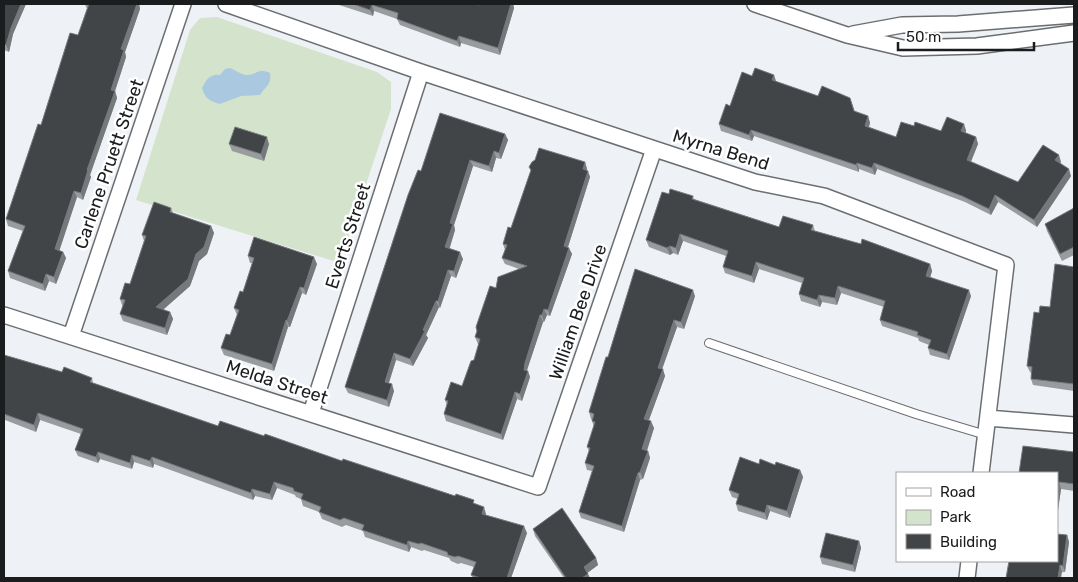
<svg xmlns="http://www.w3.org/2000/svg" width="1078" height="582" font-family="Rubik,sans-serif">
<rect width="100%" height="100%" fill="#eef2f6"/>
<!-- green -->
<path fill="#d4e3cb" d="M217,17L377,72L391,82V109L340,263L136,200L190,30L200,18Z"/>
<!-- water -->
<path fill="#aac9e1" d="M230,68C235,70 240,74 246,75C256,76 257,67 270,73C272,84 266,86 260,95L241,96L220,104C210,101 205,99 202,88C207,79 210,74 220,75L225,69Z"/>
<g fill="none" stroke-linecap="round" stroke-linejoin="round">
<!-- service casing -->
<g stroke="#6b6e71" stroke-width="10">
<path id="service" d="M709,343L916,414L986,435"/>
</g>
<!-- minor casing -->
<g stroke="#6b6e71" stroke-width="18">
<path id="minor" d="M226,4L421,72L755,182L824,196L1006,265L981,473
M755,4L847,35L903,48L977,46L1074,33
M853,34L902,25L958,24L1074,15
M4,315L538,487L654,149
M71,336L183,4
M311,413L421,72
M988,418L1074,425
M967,578L969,561"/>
</g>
<!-- service -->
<use href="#service" stroke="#fff" stroke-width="8"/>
<!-- minor -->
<use href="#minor" stroke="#fff" stroke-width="15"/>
</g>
<!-- wall -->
<path fill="#989c9e" d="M4,4H26L13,34L9,52L4,50Z
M85,4H139L140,9L125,52L126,57L115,91L117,98L90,175L91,177L83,200L77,197L59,250L63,252L66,258L56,284L49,281L45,291L10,278L8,271L23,231L8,226L6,219L41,125L78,35L87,8L86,7Z
M336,4H474L479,5L480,4H513L514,8L500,55L461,43L460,47L400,25L397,19L374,11L373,16Z
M752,76L776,81V82L818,96L850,98L855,112L868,116L870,123L869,127L896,137L914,126L941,131L966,130V133L976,137L978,144L971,162L1018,182L1061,162L1060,163L1071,176L1037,227L998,202L991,215L965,202L877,169L875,175L859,169V172L754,136L752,141L721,131L719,124L730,106Z
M505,134L508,140L501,159L496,158L492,172L473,166L454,225L455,230L449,248L463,259L456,278L451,276L440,308L439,307L426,335L428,338L413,366L396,360L389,383L394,391L389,407L348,393L345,387L421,171Z
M229,144H269L264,161L232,151Z
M585,162L587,169V170L590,177L568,247L572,254L550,316L547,315L544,322H543L527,370L530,377L522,401L517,399L503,440L446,421L444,414L447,405L445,400L462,386L474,360L479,344H478L475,337L496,288L519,269L505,264L502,258L505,250L503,244L511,228Z
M669,194L693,196L694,199L779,227L813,225L815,231L930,264L932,271L930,277L971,296L949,360L930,355L928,348L929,345L919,341L918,338L882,326L880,320L884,307L841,293L837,305L822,302L820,307L801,301L799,294L802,283L759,269L754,283L725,273L723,267L726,256L683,241L678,255L673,253L670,255L649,247L646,240Z
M171,208L173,213L211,226L214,233L207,254L199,261L190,286L163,310L170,312L173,319L167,335L123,321L120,314L123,306L122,305L120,299L130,284L144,241L142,235Z
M1074,208V255L1062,261L1047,231L1045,224Z
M248,256L317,264L306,295L302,293L290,327H288L274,371L224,355L221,348L230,335L237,315L234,308L243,292L252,263H250Z
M1074,267V391L1033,385L1031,379V373L1030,372L1027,366L1050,307Z
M695,296L684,329L677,327L662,369L665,376L649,420L654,428L647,451H648L650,458L643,479L640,480L624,532L581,518L579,512L592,471L587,470L585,463L589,451L587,447L594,427L592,421V420L591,419L589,412Z
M4,355L62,372L92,378L93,383L218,426L264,436L475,504L486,514V515L527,533L511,578H473L471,575L474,567L461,563L458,564L451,561L449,558L424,550L422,551L411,547L409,552L365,537L363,531L346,525L342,527L322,519L319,512L303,506L301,499L296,497L295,495L277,488L272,500L255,496L253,500L154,464L153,468L134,462L132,469L100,459L98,463L78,456L75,450L81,434L40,420L36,432L5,420L4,418Z
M1074,452V491L1061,489L1058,510H1057V473Z
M759,464L775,465L800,470L803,477L790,518L770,511L767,520L738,511L736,504L738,499L732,497L729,490Z
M533,529L596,558L598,565L587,573L590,578H564L535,536Z
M1067,535L1069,542L1065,572L1006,578Z
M859,541L861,548L855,572L822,564L820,557Z"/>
<!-- shaded-wall -->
<path fill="#76797c" d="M21,4H26L13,34L9,52L6,45L11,28Z
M137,4H139L140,9L125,52L126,57L115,91L117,98L90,175L91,177L83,200L81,193L87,170L121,49Z
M511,4H513L514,8L500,55L498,48Z
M372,5L374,11L373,16L370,10Z
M459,36L461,43L460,47L457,41Z
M774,75L776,81L774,87L772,80Z
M868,116L870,123L867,132L865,126Z
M964,124L966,130L964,138L961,131Z
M751,130L754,136L752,141L749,135Z
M505,134L508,140L501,159L499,153Z
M267,137L269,144L264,161L261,154Z
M976,137L978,144L969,166L967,160Z
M494,151L496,158L492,172L489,166Z
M1059,155L1061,162L1058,167L1055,160Z
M470,160L473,166L454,225L455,230L448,254L445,247L450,223Z
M585,162L587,169L585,176L583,169Z
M857,163L859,169V172L856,165Z
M874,163L877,169L875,175L872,168Z
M1069,169L1071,176L1037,227L1034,220Z
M588,171L590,177L566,253L564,246Z
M74,191L77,197L58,255L55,249Z
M995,195L998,202L991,215L989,209Z
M211,226L214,233L207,254L199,261L190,286L158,314L156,307L196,254Z
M680,234L683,241L678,255L676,248Z
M670,246L673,253L670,255L667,248Z
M569,248L572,254L550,316L548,310Z
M63,252L66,258L56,284L54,277Z
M460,252L463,259L456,278L454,271Z
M314,257L317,264L306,295L304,288Z
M756,262L759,269L754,283L752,276Z
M930,264L932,271L929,282L926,276Z
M448,270L451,276L440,308L438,301Z
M46,274L49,281L45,291L43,284Z
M838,286L841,293L837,305L835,298Z
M300,287L302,293L290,327L287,321Z
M693,290L695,296L684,329L681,322Z
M969,290L971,296L949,360L947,354Z
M819,295L822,302L820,307L817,300Z
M436,301L439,307L426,335L428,338L413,366L410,359Z
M544,309L547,315L544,322L542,315Z
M170,312L173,319L167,335L165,328Z
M540,315L543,322L527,370L526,375L528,371L530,377L522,401L520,394L525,363Z
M286,320L288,327L274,371L272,364Z
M674,320L677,327L660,375L658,368Z
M394,353L396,360L387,388L385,382Z
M663,369L665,376L647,425L644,419Z
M392,384L394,391L389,407L387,400Z
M515,392L517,399L503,440L501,434Z
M38,413L40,420L36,432L34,425Z
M651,421L654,428L645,456L642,449Z
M648,451L650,458L643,479L640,472Z
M98,452L100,459L98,463L96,457Z
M132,455L134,462L132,469L130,463Z
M152,457L154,464L153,468L150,461Z
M800,470L803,477L790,518L787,511Z
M638,473L640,480L624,532L622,526Z
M274,482L277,488L272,500L270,494Z
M1059,482L1061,489L1058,510L1057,506V496Z
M252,489L255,496L253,500L251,493Z
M767,505L770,511L767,520L765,513Z
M484,507L486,514L484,520L482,514Z
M524,526L527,533L511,578H507Z
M1067,535L1069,542L1065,572L1063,566Z
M408,541L411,547L409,552L407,545Z
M859,541L861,548L855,572L853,565Z
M596,558L598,565L586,574L584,567Z
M1060,565L1062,572L1061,578H1058Z
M588,574L590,578H582Z"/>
<!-- building -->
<path fill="#424547" stroke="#76797c" d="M4,4H21L11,28L6,45L4,44Z
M89,4H137L121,49L124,50L111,90L115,91L87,170H88L81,193L74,191L55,249L63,252L54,277L46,274L43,284L8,271L25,226L6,219L38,124L41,125L70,33L78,35Z
M353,4H474L479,5L480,4H511L498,48L459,36L457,41L397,19L398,13L372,5L370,10Z
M755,68L774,75L772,80L818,96L822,86L850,98L854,111L868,116L865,126L896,137L901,122L914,126L915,122L941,131L947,117L964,124L961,131L976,137L967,160L1018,182L1043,145L1059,155L1055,160L1069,169L1034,220L995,195L989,209L962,196L874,163L872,168L857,163L856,165L751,130L749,135L719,124L726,104L730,106L742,72L752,76Z
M440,113L505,134L499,153L494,151L489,166L470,160L450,223L453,224L445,247L460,252L454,271L448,270L438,301H436L423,330L425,331L410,359L394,353L385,382L392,384L387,400L345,387L408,195L418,170L421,171Z
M235,127L267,137L261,154L229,144Z
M539,148L585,162L583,169L588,171L564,246L569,248L548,310L544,309L542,315H540L525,363L524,370L528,371L520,394L515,392L501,434L444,414L448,401L445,400L451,382L462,386L471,361L474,360L480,339L475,337L477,331L476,327L490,286L496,288L498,277L527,266L502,258L507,245L503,244L508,227L511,228L531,170L529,167L532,162L535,160Z
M670,189L693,196L692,199L779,227L783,216L813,225L811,230L861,244L862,239L930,264L926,276L969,290L947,354L928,348L931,340L917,335L918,332L880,320L885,301L838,286L835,298L819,295L817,300L799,294L804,278L756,262L752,276L723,267L728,251L680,234L676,248L670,246L667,248L646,240L662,192L669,194Z
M154,202L171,208L170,212L211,226L204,247L196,254L188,279L156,307L170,312L165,328L120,314L125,300L120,299L125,283L130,284L146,236L142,235Z
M1074,208V247L1060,254L1045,224Z
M254,237L314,257L304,288L300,287L287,321L286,320L272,364L221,348L226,334L230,335L239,310L234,308L240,291L243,292L254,258L248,256Z
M1055,264L1074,267L1073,271H1074V384L1031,379L1032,367L1027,366L1034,312L1039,313L1040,306L1050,307Z
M635,269L693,290L681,322L674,320L658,368L663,369L644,419L651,421L642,449L648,451L640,472L638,473L622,526L579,512L594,466L585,463L590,448L587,447L595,422L592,421L594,414L589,412L606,357H608Z
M4,355L62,372L64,367L92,378L90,382L218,426L220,421L264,436L265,434L342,461L343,459L455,496L456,494L474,500L473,503L484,507L482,514L524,526L507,578H481L471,575L476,562L458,556L455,557L448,555L447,552L421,543L419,544L408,541L407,545L362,530L364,525L344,518L340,520L319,512L321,507L301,499L303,494L294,491L293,488L274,482L270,494L252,489L251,493L152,457L150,461L132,455L130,463L98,452L96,457L75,450L83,429L38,413L34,425L4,414Z
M1023,446L1074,452V484L1059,482L1057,496V473H1019Z
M740,457L759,464L760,459L775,465L776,462L800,470L787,511L767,505L765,513L736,504L739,494L729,490Z
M562,508L596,558L584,567L588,574L582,578H566L533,529Z
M826,533L859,541L853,565L820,557Z
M1057,534L1067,535L1063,566L1060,565L1058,578H1006L1009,561H1057Z"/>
<g text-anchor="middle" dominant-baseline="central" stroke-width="5" stroke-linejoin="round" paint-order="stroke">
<!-- street labels -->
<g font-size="18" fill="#1a1c1d" stroke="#fff">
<text transform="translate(721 150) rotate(17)">Myrna Bend</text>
<text transform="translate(109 164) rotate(-71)">Carlene Pruett Street</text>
<text transform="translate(348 236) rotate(-72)">Everts Street</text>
<text transform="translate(578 312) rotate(-71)">William Bee Drive</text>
<text transform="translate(277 382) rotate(18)">Melda Street</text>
</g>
</g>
<!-- border -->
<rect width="1078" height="582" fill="none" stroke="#1a1c1d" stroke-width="10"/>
<!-- legend -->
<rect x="896" y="472" width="162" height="90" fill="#ffffff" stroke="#a3a4a5"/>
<rect x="906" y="488" width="25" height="8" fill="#ffffff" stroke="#a3a4a5"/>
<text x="940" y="497" font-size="15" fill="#1a1c1d">Road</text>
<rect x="906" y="510" width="25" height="15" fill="#d4e3cb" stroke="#a3a4a5"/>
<text x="940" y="522" font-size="15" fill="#1a1c1d">Park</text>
<rect x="906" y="534" width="25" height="15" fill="#424547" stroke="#a3a4a5"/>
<text x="940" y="547" font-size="15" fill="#1a1c1d">Building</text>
<!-- scale -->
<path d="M898 42v8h136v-8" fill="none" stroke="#1a1c1d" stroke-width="2.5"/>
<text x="906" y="42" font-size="15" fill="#1a1c1d" stroke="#ffffff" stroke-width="4" paint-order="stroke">50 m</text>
</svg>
